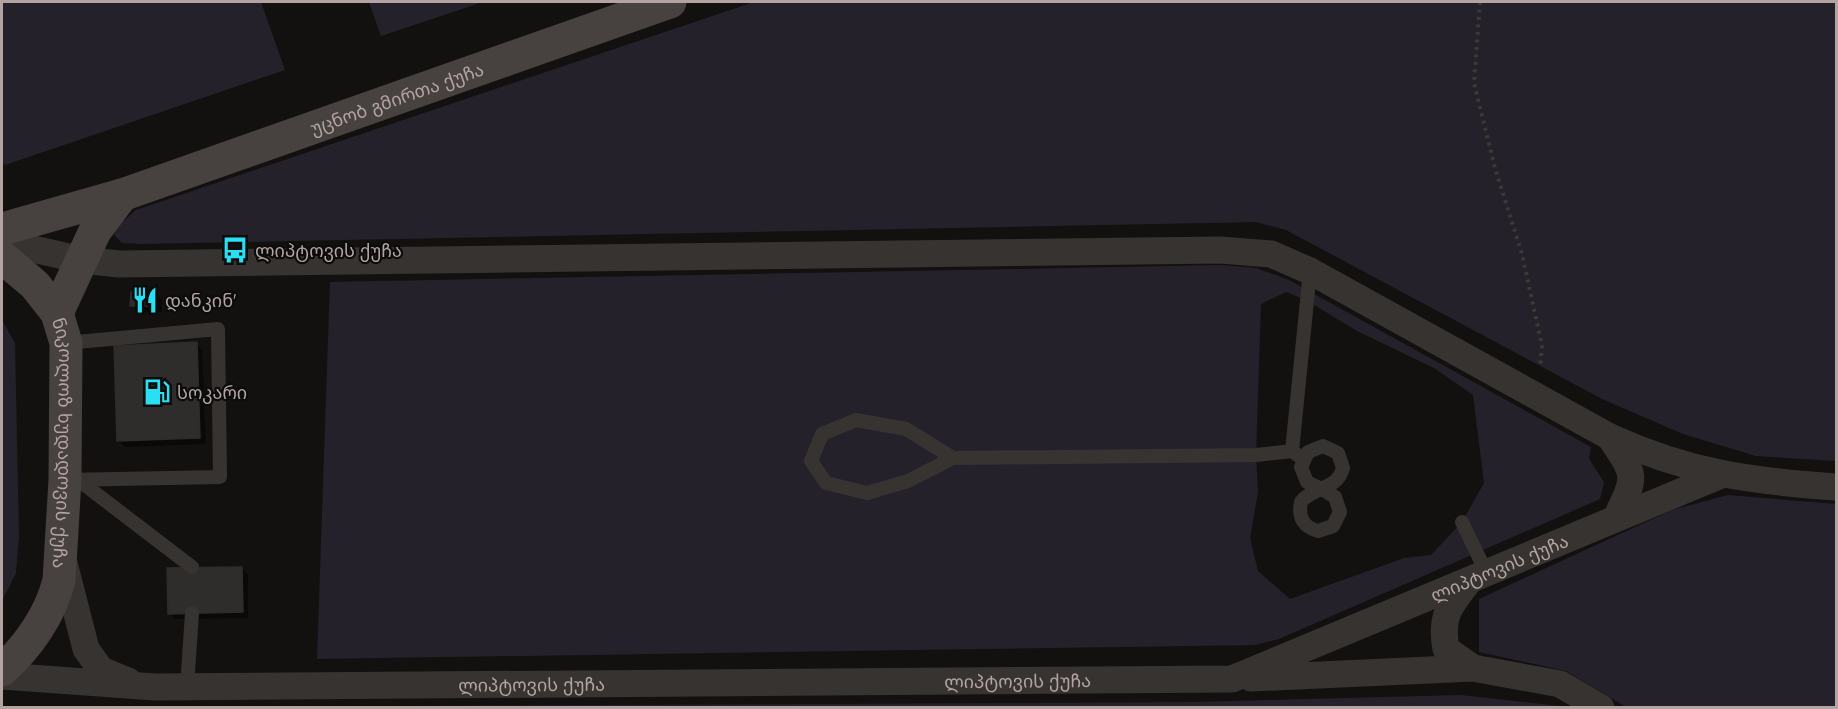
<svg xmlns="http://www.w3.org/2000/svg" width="1838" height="709" font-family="Quicksand,'Noto Sans Georgian',sans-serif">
<rect width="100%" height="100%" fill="#121110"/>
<!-- green -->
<path fill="#25212a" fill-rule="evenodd" d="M2,2H261L285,70L5,165L2,162Z
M369,2H483L381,36Z
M754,2H1836V461L1756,456L1683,434L1602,399L1286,230L1256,222L141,244L122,243L114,235L117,227L136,210Z
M1222,265L1256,268L1289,280L1591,447L1589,459L1604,482L1600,499L1279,639L1255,645L317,659L330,282ZM1286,292L1306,300L1357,331L1434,368L1473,395L1484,483L1462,522L1431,555L1404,558L1290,599L1258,571L1250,538L1258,492L1256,455L1261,304Z
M2,320L15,343L19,536L16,573L2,601Z
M1728,495L1836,504V707H1626L1566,671L1479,652V599L1672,510Z
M1461,695L1568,707H196L1193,702Z"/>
<!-- shadow -->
<path fill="#0007" d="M156,294L162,300V312H138L132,305Z
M196,344L202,350L206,444L125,447L118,441Z
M241,568L248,574V618L175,619L169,613Z"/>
<!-- building -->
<path fill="#2e2d2b" stroke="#2e2c2a" stroke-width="1.5" d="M131,292L156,293V306H130Z
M197,342L200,438L117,441L114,346Z
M242,567L243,612L168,614L167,568Z"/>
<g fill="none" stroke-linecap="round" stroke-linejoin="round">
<!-- path -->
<path stroke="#3e3837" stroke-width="4" stroke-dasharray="3 4.5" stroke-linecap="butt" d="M1480,2L1474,83L1495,168L1522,254L1542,346L1540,367"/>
<!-- lane -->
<path stroke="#373331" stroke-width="14" d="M1292,451L1310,271
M953,458L908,481L867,493L826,483L811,461L822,434L856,420L906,429L953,458L1256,455L1292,451L1303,459
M77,479L192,567
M65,480L220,477L218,329L66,343
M1322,489L1335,497L1340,512L1333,526L1318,531C1303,527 1298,517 1301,502C1313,486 1337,491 1343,468L1338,453L1323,446L1308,452L1301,467L1307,482L1322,489
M1462,522L1487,574
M187,687L192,613"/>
<!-- street -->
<g stroke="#373331" stroke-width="27">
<path d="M2,242L82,260L119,264L1220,250L1271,254L1310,271L1610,437C1689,473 1751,481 1836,487"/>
<path d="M1610,437C1636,476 1637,475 1616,518"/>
<path d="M63,559L86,649L101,670L128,681"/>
<path d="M1469,581C1449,606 1440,617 1446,649L1473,668"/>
<path id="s1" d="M2,676L155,687L1232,679L1721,475"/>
<path d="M1251,678L1473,668L1560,684L1601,708"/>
</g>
<!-- secondary -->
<g stroke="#47413f" stroke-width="33">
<path id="s2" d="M2,229L122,195L670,2"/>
<path id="s3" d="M2,257L35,285L57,313L66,343L65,480L59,580C51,614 28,647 2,670"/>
<path d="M57,313L95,231L122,195"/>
</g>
</g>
<!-- icons -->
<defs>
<g id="bus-bare" transform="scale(2.07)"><path d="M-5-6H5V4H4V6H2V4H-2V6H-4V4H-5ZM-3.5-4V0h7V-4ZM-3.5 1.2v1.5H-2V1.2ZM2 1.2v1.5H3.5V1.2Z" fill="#29e0f2" stroke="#0d0c0c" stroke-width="2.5" paint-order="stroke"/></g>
<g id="restaurant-bare" transform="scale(2.07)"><path d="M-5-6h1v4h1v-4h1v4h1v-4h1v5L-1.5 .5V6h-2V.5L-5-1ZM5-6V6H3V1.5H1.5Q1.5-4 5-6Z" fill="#29e0f2" stroke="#0d0c0c" stroke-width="2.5" paint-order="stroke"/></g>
<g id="fuel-bare" transform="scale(2.07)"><path d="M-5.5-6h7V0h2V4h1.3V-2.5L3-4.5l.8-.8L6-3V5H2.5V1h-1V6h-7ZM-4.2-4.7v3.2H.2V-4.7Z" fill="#29e0f2" stroke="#0d0c0c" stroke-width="2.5" paint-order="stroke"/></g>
</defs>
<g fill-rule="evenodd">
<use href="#bus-bare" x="235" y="250"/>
<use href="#restaurant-bare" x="145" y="300"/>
<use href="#fuel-bare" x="157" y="392"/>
</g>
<g text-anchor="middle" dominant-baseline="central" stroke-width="4.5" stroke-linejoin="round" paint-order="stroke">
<!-- street labels -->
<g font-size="18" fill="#b3a4a2" stroke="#0d0c0c">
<text stroke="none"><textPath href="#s2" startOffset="416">უცნობ გმირთა ქუჩა</textPath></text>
<text stroke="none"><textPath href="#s3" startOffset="210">ნიკოლოზ ხუდადოვის ქუჩა</textPath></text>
<text stroke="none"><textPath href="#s1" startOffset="1520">ლიპტოვის ქუჩა</textPath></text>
<text stroke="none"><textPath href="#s1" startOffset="1016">ლიპტოვის ქუჩა</textPath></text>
<text stroke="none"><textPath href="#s1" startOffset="530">ლიპტოვის ქუჩა</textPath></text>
</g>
<!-- poi labels -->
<g font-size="18" fill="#b3a4a2" stroke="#0d0c0c" text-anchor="start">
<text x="255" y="250">ლიპტოვის ქუჩა</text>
<text x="165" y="300">დანკინ'</text>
<text x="177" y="392">სოკარი</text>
</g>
</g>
<!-- border -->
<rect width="1838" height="709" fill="none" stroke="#b3a4a2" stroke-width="6"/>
</svg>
